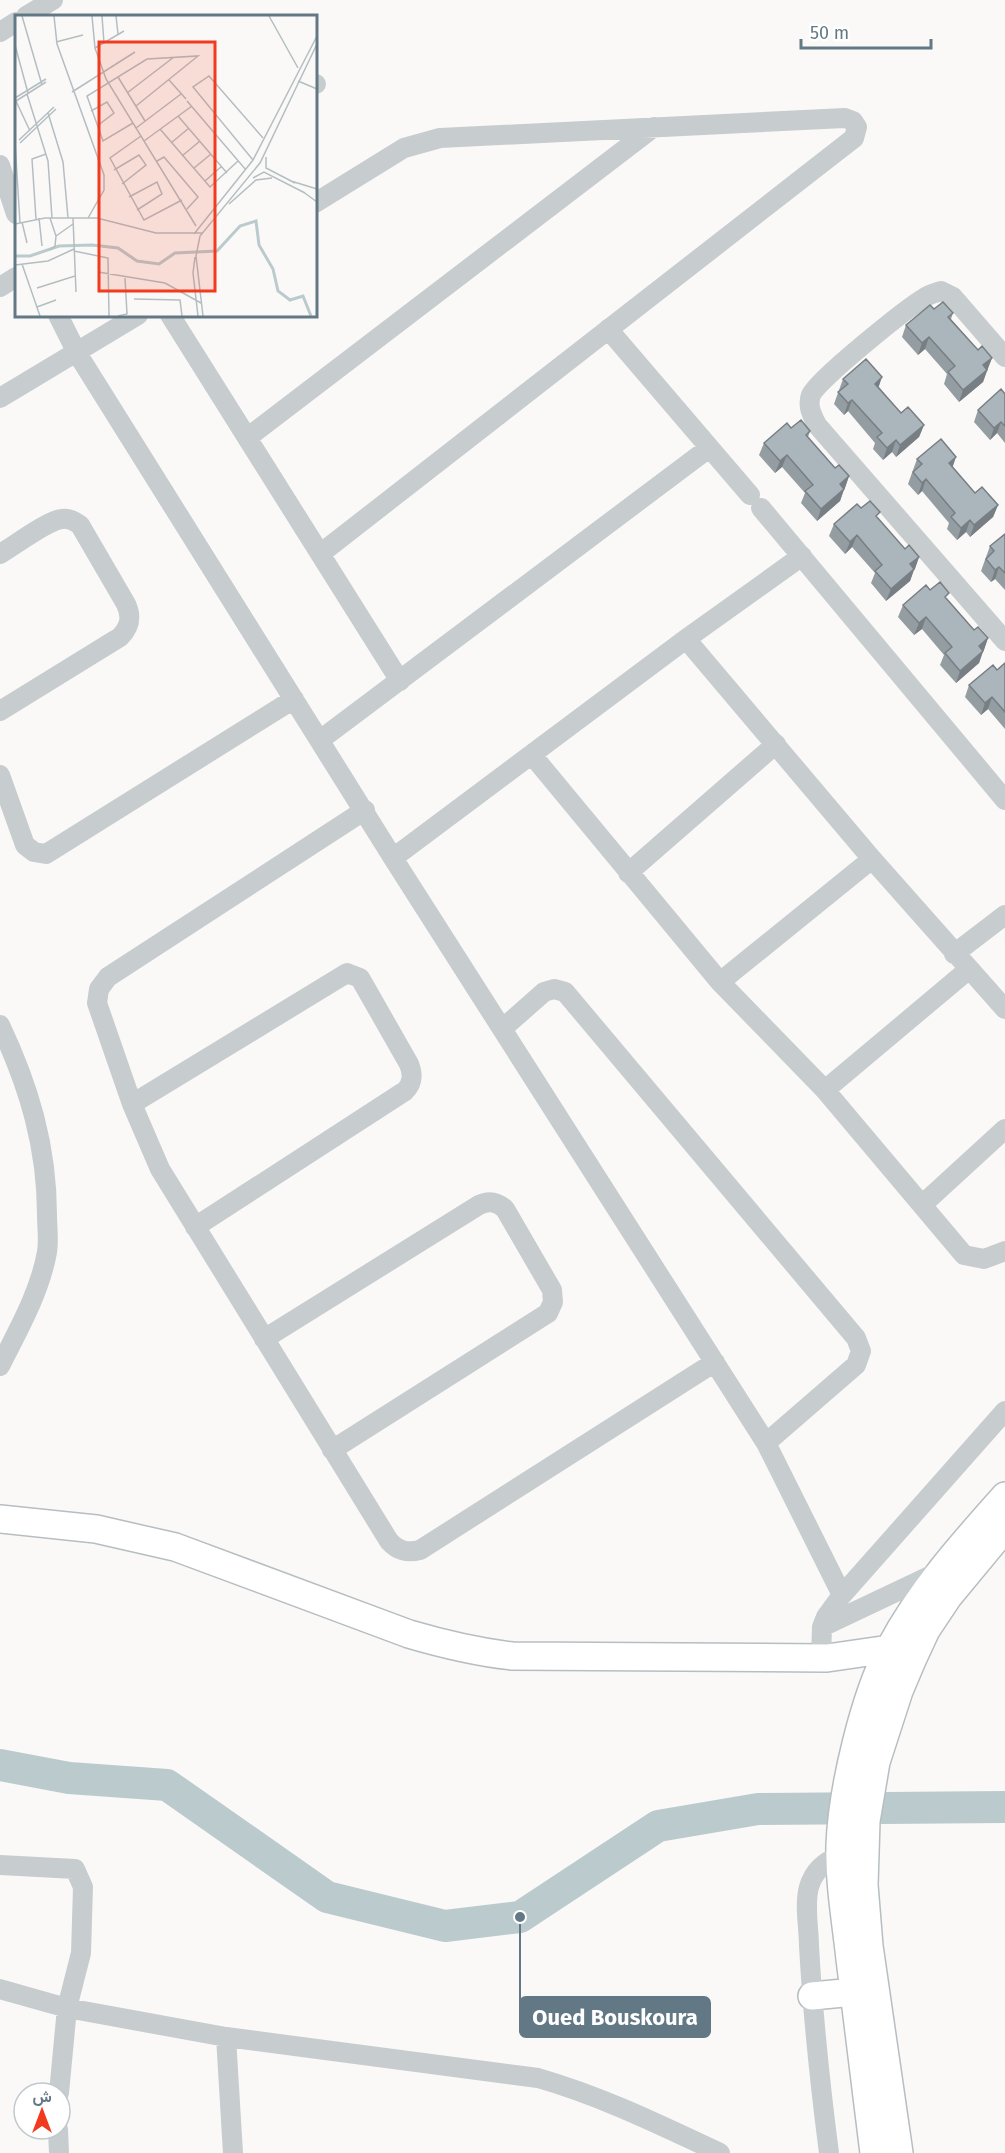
<svg xmlns="http://www.w3.org/2000/svg" width="1005" height="2153" font-family="'Fira Sans',Vazirmatn,sans-serif">
<rect width="100%" height="100%" fill="#faf9f7"/>
<g fill="none" stroke-linecap="round" stroke-linejoin="round">
<!-- river -->
<path stroke="#bbcbcd" stroke-width="32" d="M0,1765L69,1778L167,1785L327,1897L445,1926L520,1917L658,1826L758,1809L1005,1807"/>
<!-- secondary casing -->
<g stroke="#b6bec2" stroke-width="30">
<path id="secondary" d="M0,1519L96,1529L175,1547L409,1634C443,1644 477,1652 512,1656L827,1658L889,1649L913,1658
M812,1996L854,1992
M874,2153C866,2088 858,2023 850,1959C846,1922 839,1883 840,1845C842,1790 864,1696 890,1648C920,1591 963,1543 1005,1496
M899,2153L869,1946L864,1885L866,1821L876,1762L899,1691L913,1658L926,1630L948,1597L1005,1528"/>
</g>
<!-- street -->
<path stroke="#c7cccf" stroke-width="20" d="M26,16L53,0
M0,32L16,22
M315,84H316
M0,165L16,214
M315,203L404,148L440,138L845,118L853,121L857,127L854,138L320,554
M0,287L16,277
M58,315L77,353L393,858L766,1443L842,1595
M170,315L400,681
M608,329L750,495
M1005,357L953,297L941,291C935,293 929,294 924,298C907,308 817,380 811,395C807,406 812,415 817,425L1005,641
M0,398L138,315
M247,438L654,127
M761,508L1005,800
M0,554C14,546 48,520 62,519C69,518 74,521 80,525L126,604C132,617 130,627 120,637L0,711
M686,639L872,859L1005,1009
M320,740L709,448
M532,755L720,982L825,1090L964,1255L984,1259L1005,1251
M0,775L25,845L34,852L46,854L294,699
M365,810L108,977L99,989L97,1003L132,1104L160,1169L389,1541C398,1551 407,1553 420,1550L715,1362
M393,858L686,639L802,556
M628,873L776,744
M954,954L1005,915
M720,982L872,859
M0,1025C29,1086 47,1147 47,1215C47,1227 49,1240 47,1252C40,1292 18,1330 0,1366
M502,1029L544,992L554,989L565,992L856,1338L861,1351L856,1365L766,1443
M825,1090L968,970
M132,1104L347,973L360,978L409,1064C413,1074 413,1083 405,1091L195,1227
M922,1205L1005,1129
M264,1339L479,1205C489,1200 497,1202 505,1209L552,1290L553,1302L548,1313L332,1450
M822,1627L938,1572
M821,1658L822,1627L826,1617L842,1595L1005,1411
M0,1865L75,1869L83,1887L81,1953L67,2008L59,2093
M0,1989L67,2008L226,2037L538,2078C601,2096 660,2125 720,2153
M226,2037L233,2153
M58,2129L59,2153
M829,2153C820,2084 813,2016 809,1946C809,1928 804,1905 809,1887C814,1870 825,1861 840,1856"/>
<!-- secondary -->
<use href="#secondary" stroke="#fff" stroke-width="27"/>
</g>
<!-- wall -->
<path fill="#939da2" d="M934,309L953,313L951,319L978,350L992,358L983,382L959,402L944,384L947,374L925,349L918,355L902,337L906,325Z
M843,379L879,387L901,413L924,425L919,437L896,457L892,452L883,460L873,449L875,443L848,411L844,415L834,404Z
M1005,394V443L997,433L990,440L974,422L978,410Z
M791,428L810,431L808,437L835,468L849,476L840,501L817,521L801,503L805,493L782,467L775,473L759,455L764,443Z
M917,459L953,468L975,493L998,505L993,517L970,537L966,532L957,540L947,529L949,523L922,491L918,495L908,484Z
M861,508L878,518L905,549L919,557L910,581L886,601L871,583L875,573L852,547L845,554L829,536L834,524Z
M1005,534V590L995,579L991,582L981,571L990,546Z
M930,590L947,599L974,630L988,638L979,663L956,683L940,665L944,655L922,629L914,635L898,617L903,605Z
M1005,663V729L988,709L981,715L965,697L969,685L997,670Z"/>
<!-- shaded-wall -->
<path fill="#787f84" d="M929,337L925,349L918,355L922,343Z
M992,358L987,370L978,377L983,365Z
M987,370L983,382L959,402L963,390Z
M882,377L878,389L875,384Z
M852,400L848,411L844,415L848,403Z
M1001,422L997,433L990,440L994,428Z
M924,425L919,437L896,457L900,445Z
M896,440L892,452L883,460L887,448Z
M787,455L782,467L775,473L780,461Z
M956,457L952,469L949,463Z
M849,476L845,488L836,496L840,484Z
M926,479L922,491L918,495L922,483Z
M844,489L840,501L817,521L821,509Z
M998,505L993,517L970,537L974,525Z
M970,520L966,532L957,540L961,528Z
M857,535L852,547L845,554L850,542Z
M919,557L915,569L906,576L910,564Z
M999,567L995,579L991,582L995,570Z
M914,569L910,581L886,601L891,589Z
M926,617L922,629L914,635L919,623Z
M988,638L984,650L975,658L979,646Z
M983,651L979,663L956,683L960,671Z
M992,697L988,709L981,715L985,703Z"/>
<!-- building -->
<path fill="#abb6bc" stroke="#787f84" stroke-width="1.5" d="M943,302L953,313L948,317L978,350L982,346L992,358L983,365L987,370L963,390L948,372L955,366L929,337L922,343L906,325L930,305L934,309Z
M866,359L882,377L875,384L901,413L908,407L924,425L900,445L896,440L887,448L877,437L882,433L852,400L848,403L838,392L848,384L843,379Z
M1001,389L1005,394V426L1001,422L994,428L978,410Z
M801,420L810,431L806,435L835,468L839,465L849,476L840,484L844,489L821,509L805,491L813,485L787,455L780,461L764,443L787,423L791,428Z
M941,439L956,457L949,463L975,493L982,487L998,505L974,525L970,520L961,528L951,517L955,513L926,479L922,483L913,472L922,464L917,459Z
M870,501L880,512L876,516L905,549L909,545L919,557L910,564L914,569L891,589L875,571L882,565L857,535L850,542L834,524L857,504L861,508Z
M1005,534V573L999,567L995,570L986,559L994,551L990,546Z
M940,582L949,593L945,597L974,630L978,627L988,638L979,646L983,651L960,671L945,653L952,647L926,617L919,623L903,605L926,585L930,590Z
M1005,663V712L992,697L985,703L969,685L993,665L997,670Z"/>
<!-- overview -->
<g transform="translate(15 15)">
<rect width="302" height="302" fill="#faf9f7"/>
<path fill="none" stroke="#bbcbcd" stroke-width="3" d="M0,241H15L44,231L77,230L103,233L122,246L144,249L160,238L202,236L225,211L241,206L244,230L258,254L263,276L275,285L288,281L296,301"/>
<path fill="none" stroke="#b4bec2" stroke-width="1.5" d="M7,1L27,70M39,1L42,29L89,160V175L73,203M77,1L80,33L91,64L181,211M87,1L89,28M101,1L103,19M254,1L283,53M41,27L68,20M0,30L13,78M80,33L109,16M103,62L130,106M154,65L171,84M283,66L302,74M57,77L120,37M112,78L159,42M12,79L33,146L37,203M0,83L31,64M0,84L15,116M1,86L31,67M172,86L231,155M76,96L92,87L99,98L82,111M33,98L48,147L53,203M163,101L212,158M118,108L88,126L72,81L132,44L183,41L121,91M121,113L166,79M145,114L195,172L223,146M126,121L95,143L129,205L167,185M4,125L39,92M129,126L177,91M0,128L5,208M5,128L41,94M156,128L174,113M167,141L185,126M251,142V153L280,168M238,145L178,72L194,61L248,123M142,146L149,142L183,182L172,194M179,153L196,139M99,155L124,140L131,150L107,169M238,163L249,157L290,178M190,166L207,151M276,166L302,174M287,176L302,187M114,182L142,167L147,179L122,195M214,189L241,165L257,163M24,203L27,231M58,203L61,277M21,204L17,144L31,139M7,207L12,228M0,209L30,203H82L141,218H188M179,219L238,145L302,21M41,221L58,209M35,235L40,231L41,221L35,203M59,236L93,243L94,301M180,242L178,258L183,301M7,249L25,301M0,250L33,246L59,234M83,257L150,268L186,288M22,273L60,261M119,284L165,285L167,301M22,292L41,285M103,301L112,299L110,263M188,301L181,241L185,221L245,148L302,29"/>
<path fill="#f23a1f" fill-opacity="0.15" stroke="#f23a1f" stroke-width="3" d="M84,27H200V276H84Z"/>
<rect width="302" height="302" fill="none" stroke="#627985" stroke-width="3"/>
</g>
<!-- callouts -->
<path fill="none" stroke="#627985" stroke-width="2" d="M520 1917L520 2017"/>
<circle fill="#627985" stroke="#fff" stroke-width="2" cx="520" cy="1917" r="6"/>
<rect fill="#627985" stroke="#627985" stroke-width="2" x="520" y="1997" width="190" height="40" rx="6"/>
<g font-size="22" text-anchor="middle" font-weight="bold" fill="#fff">
<text x="615" y="2025">Oued Bouskoura</text>
</g>
<!-- north arrow -->
<g transform="translate(42 2111)"><circle r="28" fill="#ffffff" stroke="#c0c9ce" stroke-width="1.5"/>
<path d="M0-4.5L10 22L0 15L-10 22Z" fill="#f23a1f"/>
<text y="-9" font-size="16" font-weight="bold" text-anchor="middle" fill="#627985">ش</text>
</g>
<!-- scale -->
<path d="M801 39v9h130v-9" fill="none" stroke="#627985" stroke-width="3"/>
<text x="810" y="39" font-size="18" fill="#627985" stroke="#ffffff" stroke-width="4.5" paint-order="stroke">50 m</text>
</svg>
